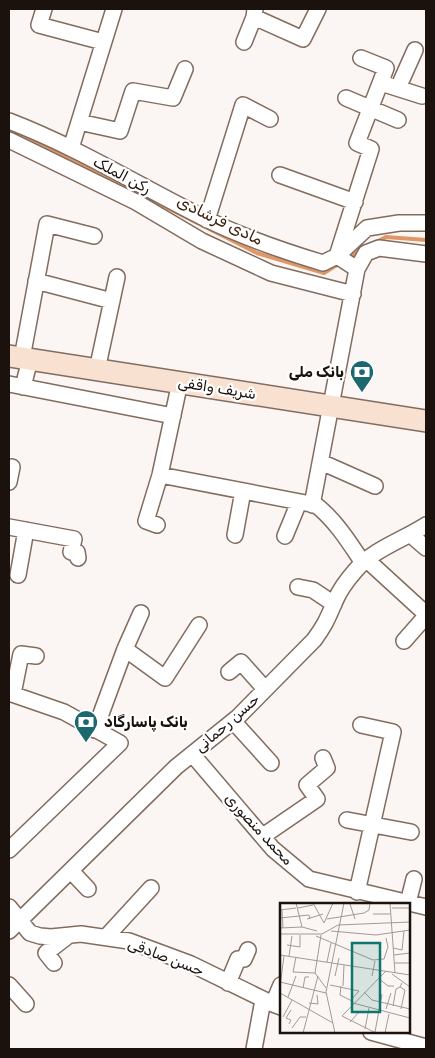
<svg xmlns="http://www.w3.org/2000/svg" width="435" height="1058" font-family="Rubik,Cairo,sans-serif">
<rect width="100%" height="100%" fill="#fbf6f3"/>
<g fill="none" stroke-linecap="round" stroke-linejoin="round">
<!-- stream -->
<path stroke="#df9768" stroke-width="4" d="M9,132L39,143L257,253L324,273L340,263
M376,242L386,237L426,240
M348,258L363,248"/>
<!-- street casing -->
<g stroke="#826c5e" stroke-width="18">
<path id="street" d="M44,9L39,25L103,42
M254,17L303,39L318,9
M244,42L254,17L255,9
M381,83L422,96
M398,88L415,50
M346,98L398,120
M9,121C77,147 140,186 206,219C243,237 283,251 323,263L337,256L367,228L399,223H426
M79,122L120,131L133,91L173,98L185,69
M9,140L136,202L202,241L271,273L353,294
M71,148L114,9
M280,175L355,202
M207,220L243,105L270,119
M357,269L337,256L371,149L357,143L386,68L361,58
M36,281L112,301
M22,358L47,224L94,236
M97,370L117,277
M9,384L173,416
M23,387L30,359
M321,462L375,486
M160,475L316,505C336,521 349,542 363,563
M9,482L12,467
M312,505L357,269L366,253L379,248L426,254
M157,525L146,521L160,475L180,382
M9,527L74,539L71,552H77L78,558
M235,535L243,491
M411,535L426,548
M285,536L299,502
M367,560L426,614
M18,575L26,530
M298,587L313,590L334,604
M404,641L426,616
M125,649L165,678L199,625
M229,672L241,662L265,689
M9,693L64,712L120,743L9,850
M13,694L21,654L36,656
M233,721L271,763
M95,730L125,649L141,613
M192,754L273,849L309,879L426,907
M347,820L411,832
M263,836L317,799L307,785L327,768L323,758
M71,871L88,889
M357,892L393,732L361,725
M408,903L414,879
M9,907L30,933L40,936L51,937L81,934L129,941L191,964L273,1004L281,1007
M9,931L176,767L238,717L314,640C326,624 328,617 336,599C340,590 348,579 355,571C373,549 403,540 426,525
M106,937L151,888
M54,963L46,953L68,936
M228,983L238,959H244L248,950
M9,985L26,1004
M273,1004L281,985
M371,1032L426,1047
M254,1049L263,1000"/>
</g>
<!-- secondary casing -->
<g stroke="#826c5e" stroke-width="24">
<path id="secondary" d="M9,356L426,421"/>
</g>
<!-- street -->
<use href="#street" stroke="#fff" stroke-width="15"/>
<!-- secondary -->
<use href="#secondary" stroke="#f9e1d2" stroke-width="21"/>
</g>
<!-- icons -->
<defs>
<g id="bank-pin" transform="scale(1.25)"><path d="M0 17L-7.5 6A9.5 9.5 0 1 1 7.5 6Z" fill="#1b686e" stroke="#fff"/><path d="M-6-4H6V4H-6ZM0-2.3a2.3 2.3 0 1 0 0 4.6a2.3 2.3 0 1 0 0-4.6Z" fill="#fff"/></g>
</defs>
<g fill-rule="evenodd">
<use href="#bank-pin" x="362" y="372"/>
<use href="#bank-pin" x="86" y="722"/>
</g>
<g text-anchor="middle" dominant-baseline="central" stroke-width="4.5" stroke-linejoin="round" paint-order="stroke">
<!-- street labels -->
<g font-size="15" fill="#1b120d" stroke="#fff">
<text transform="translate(122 175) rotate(28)">رکن الملک</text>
<text transform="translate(217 388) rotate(9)">شریف واقفی</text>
<text transform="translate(227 723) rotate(-41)">حسن رحمانی</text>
<text transform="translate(259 829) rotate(47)">محمد منصوری</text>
<text transform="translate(166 957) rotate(21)">حسن صادقی</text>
</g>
<!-- poi labels -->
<g font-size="15" font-weight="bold" fill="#1b120d" stroke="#fff" text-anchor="end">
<text x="344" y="372">بانک ملی</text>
<text x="104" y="722" text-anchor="start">بانک پاسارگاد</text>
</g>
<!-- water labels -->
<g font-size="16" font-style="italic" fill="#3f220d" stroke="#fff">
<text transform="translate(220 220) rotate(26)">مادی فرشادی</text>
</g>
</g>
<!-- overview -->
<g transform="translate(280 903)">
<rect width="130" height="130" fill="#fbf6f3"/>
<path fill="none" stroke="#a19b97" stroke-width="1" d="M16,0L22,24M33,0L44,20L53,0M110,0L115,70M70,1L75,16M18,5L33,2M112,5H129M0,7L16,5M2,7L3,25M93,11H110M0,15L29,12L30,16M27,16L43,11M47,16L84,10L89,7L90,0M0,25L22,24L37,28M51,28L96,32L130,27M0,31H42L58,22L130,19M41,32L35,70L46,85M36,33L93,57L104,56L108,44L106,35M7,42L20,44V32M113,45L122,47L124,28M0,52L130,72M114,52L130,50M9,53L12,33M16,54L13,69L35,70M47,59L51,40M114,60H130M112,71L130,84M55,73L59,55M92,73L95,58M98,75L108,83H114M0,79L46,90M50,82L79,88L71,97M0,83L4,53M61,83L60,92L72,98M63,83L64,62M23,85L25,74H29M84,89L92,97L130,106M0,90L53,120M8,94L16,73M29,100L38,101L37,92M73,100L130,115M113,103L116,86L120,84M106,106L111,90M121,106L125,87L120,84L122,80M62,113L106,68M62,113L96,130M3,114L12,97M70,119L80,108L83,110M9,121L11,117L6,115L11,107M12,125L20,114H26M85,126L89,105M95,129L102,91M23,130L38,73M55,130L46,89L64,0M105,130L109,111"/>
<path fill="#0f766e" fill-opacity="0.15" stroke="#0f766e" stroke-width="2.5" d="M72,40H100V109H72Z"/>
<rect width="130" height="130" fill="none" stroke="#1b120d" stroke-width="2.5"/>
</g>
<!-- border -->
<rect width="435" height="1058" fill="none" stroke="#1b120d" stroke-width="20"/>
</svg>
